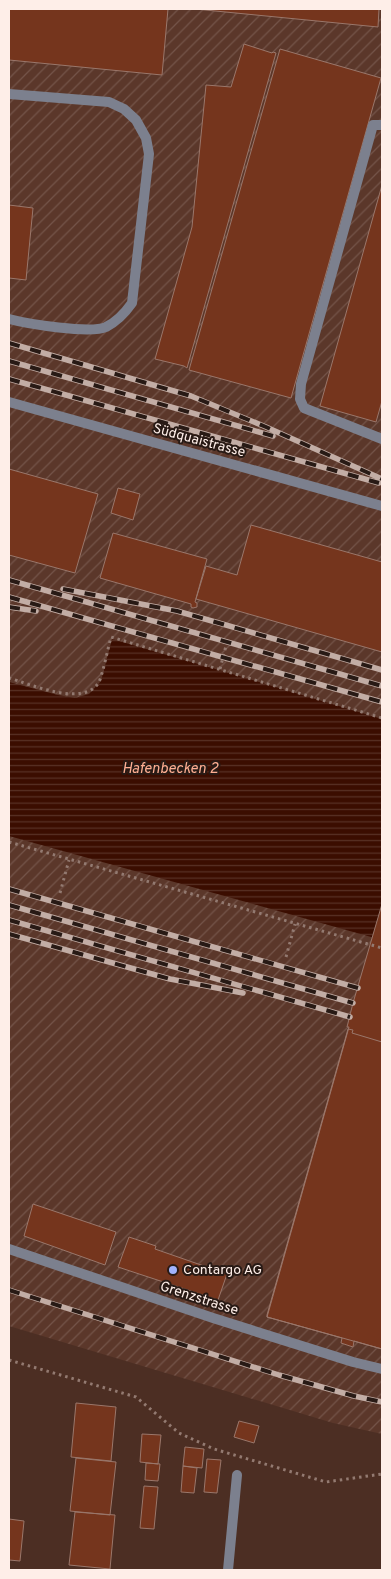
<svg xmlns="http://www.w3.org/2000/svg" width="391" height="1579" font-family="Overpass,sans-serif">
<defs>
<pattern id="industrial-furrows" width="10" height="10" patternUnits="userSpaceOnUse" patternTransform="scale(1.25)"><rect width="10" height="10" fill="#5b372a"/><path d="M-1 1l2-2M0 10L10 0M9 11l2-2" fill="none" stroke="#745449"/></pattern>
<pattern id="water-rules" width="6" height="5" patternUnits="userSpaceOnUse" patternTransform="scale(1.25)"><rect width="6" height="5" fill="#3b0d00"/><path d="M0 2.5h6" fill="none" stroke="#583125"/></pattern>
</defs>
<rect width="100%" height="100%" fill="#4c2e23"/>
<!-- industrial -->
<path fill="url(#industrial-furrows)" d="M9,9H382V1434L333,1423L9,1326Z"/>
<!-- water -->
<path fill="url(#water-rules)" d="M112,639L219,670L382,719V940L9,836V682L58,695L75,698L89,694L101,681Z"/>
<!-- building -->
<path fill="#75351d" stroke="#9a776b" d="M9,9H168L162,75L9,60Z
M195,9H379L378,27Z
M244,44L272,53L273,52L276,53L187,368L184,366L155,359L192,227L206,85L231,87Z
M280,49L381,78L291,398L189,370Z
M382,185V401L376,422L320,406Z
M9,205L33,208L26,280L9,278Z
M9,469L98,494L75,573L9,555Z
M118,488L140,494L133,520L111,513Z
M251,525L382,562V652L196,599L206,566L237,575Z
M113,533L207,559L195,602L197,603V607L193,608L191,607V604L100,578Z
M382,904V1349L267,1317L349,1027H347L353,1003Z
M348,1029L353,1030L352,1033L382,1042V1349L354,1341L353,1347L341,1343L342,1338L267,1317V1315Z
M33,1204L116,1232L105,1265L24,1236Z
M129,1237L156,1246L155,1249L227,1274L218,1300L118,1267Z
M76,1403L116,1407L111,1461L71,1457Z
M239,1421L259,1426L254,1443L234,1437Z
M142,1434L161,1435L158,1464L140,1462Z
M185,1447L204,1449L202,1468L183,1466Z
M76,1458L116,1462L110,1515L70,1511Z
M207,1459L221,1460L217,1493L204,1492Z
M146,1463L160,1464L158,1481L145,1480Z
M183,1466L197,1468L194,1493L181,1492Z
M144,1486L158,1487L154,1529L140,1528Z
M75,1512L115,1515L110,1569L69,1565Z
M9,1519L24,1521L20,1561L9,1560Z"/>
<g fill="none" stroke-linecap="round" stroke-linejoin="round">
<!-- path -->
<path stroke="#937a71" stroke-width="3" stroke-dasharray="2.5 4" stroke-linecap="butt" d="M220,669L228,638
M9,678C30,684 84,708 99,682C103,673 108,648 111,637L382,718
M9,842L382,948
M60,893L69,860
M286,957L295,924
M9,1360L136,1397L179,1433L214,1449L326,1482L382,1474"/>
<!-- lane -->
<path stroke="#7c808e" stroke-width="10" d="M9,94L109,102L124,109L136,120L146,138L149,154L132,303C125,313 118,321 106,327C90,334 28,324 9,319
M382,125H373L301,384L300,399L304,408L382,439"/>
<!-- street -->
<path stroke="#7c808e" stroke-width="10" d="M9,402L382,506
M9,1249L213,1318L353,1362L382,1369
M228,1570L237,1475"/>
<!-- rail casing -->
<g stroke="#c2ada5" stroke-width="5.5">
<path id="rail" d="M9,343L191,396L266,427L382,479
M9,361L273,436
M9,379L379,483
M9,580L382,686
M63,589L177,611L382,670
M9,597L382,702
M9,607L36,611
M9,889L358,988
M9,905L353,1003
M9,920L350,1017
M9,934L170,979L243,993
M9,1290L279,1375L354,1396L382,1402"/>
</g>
<!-- rail -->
<use href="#rail" stroke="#281a15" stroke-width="4" stroke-dasharray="11" stroke-linecap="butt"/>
</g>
<!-- markers -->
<circle fill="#a1b3fd" stroke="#281a15" stroke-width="2" cx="173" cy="1270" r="5"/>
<g text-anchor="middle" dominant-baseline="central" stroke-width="4" stroke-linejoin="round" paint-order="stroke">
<!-- street labels -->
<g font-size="14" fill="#feeee8" stroke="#281a15">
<text transform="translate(199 441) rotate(15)">Südquaistrasse</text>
<text transform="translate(199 1299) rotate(18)">Grenzstrasse</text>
</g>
<!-- poi labels -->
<g font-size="14" fill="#feeee8" stroke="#281a15" text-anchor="start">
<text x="183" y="1270">Contargo AG</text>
</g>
<!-- water labels -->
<g font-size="15" font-style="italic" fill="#feae92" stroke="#281a15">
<text x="170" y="769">Hafenbecken 2</text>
</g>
</g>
<!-- border -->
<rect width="391" height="1579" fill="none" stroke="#feeee8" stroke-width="20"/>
</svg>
